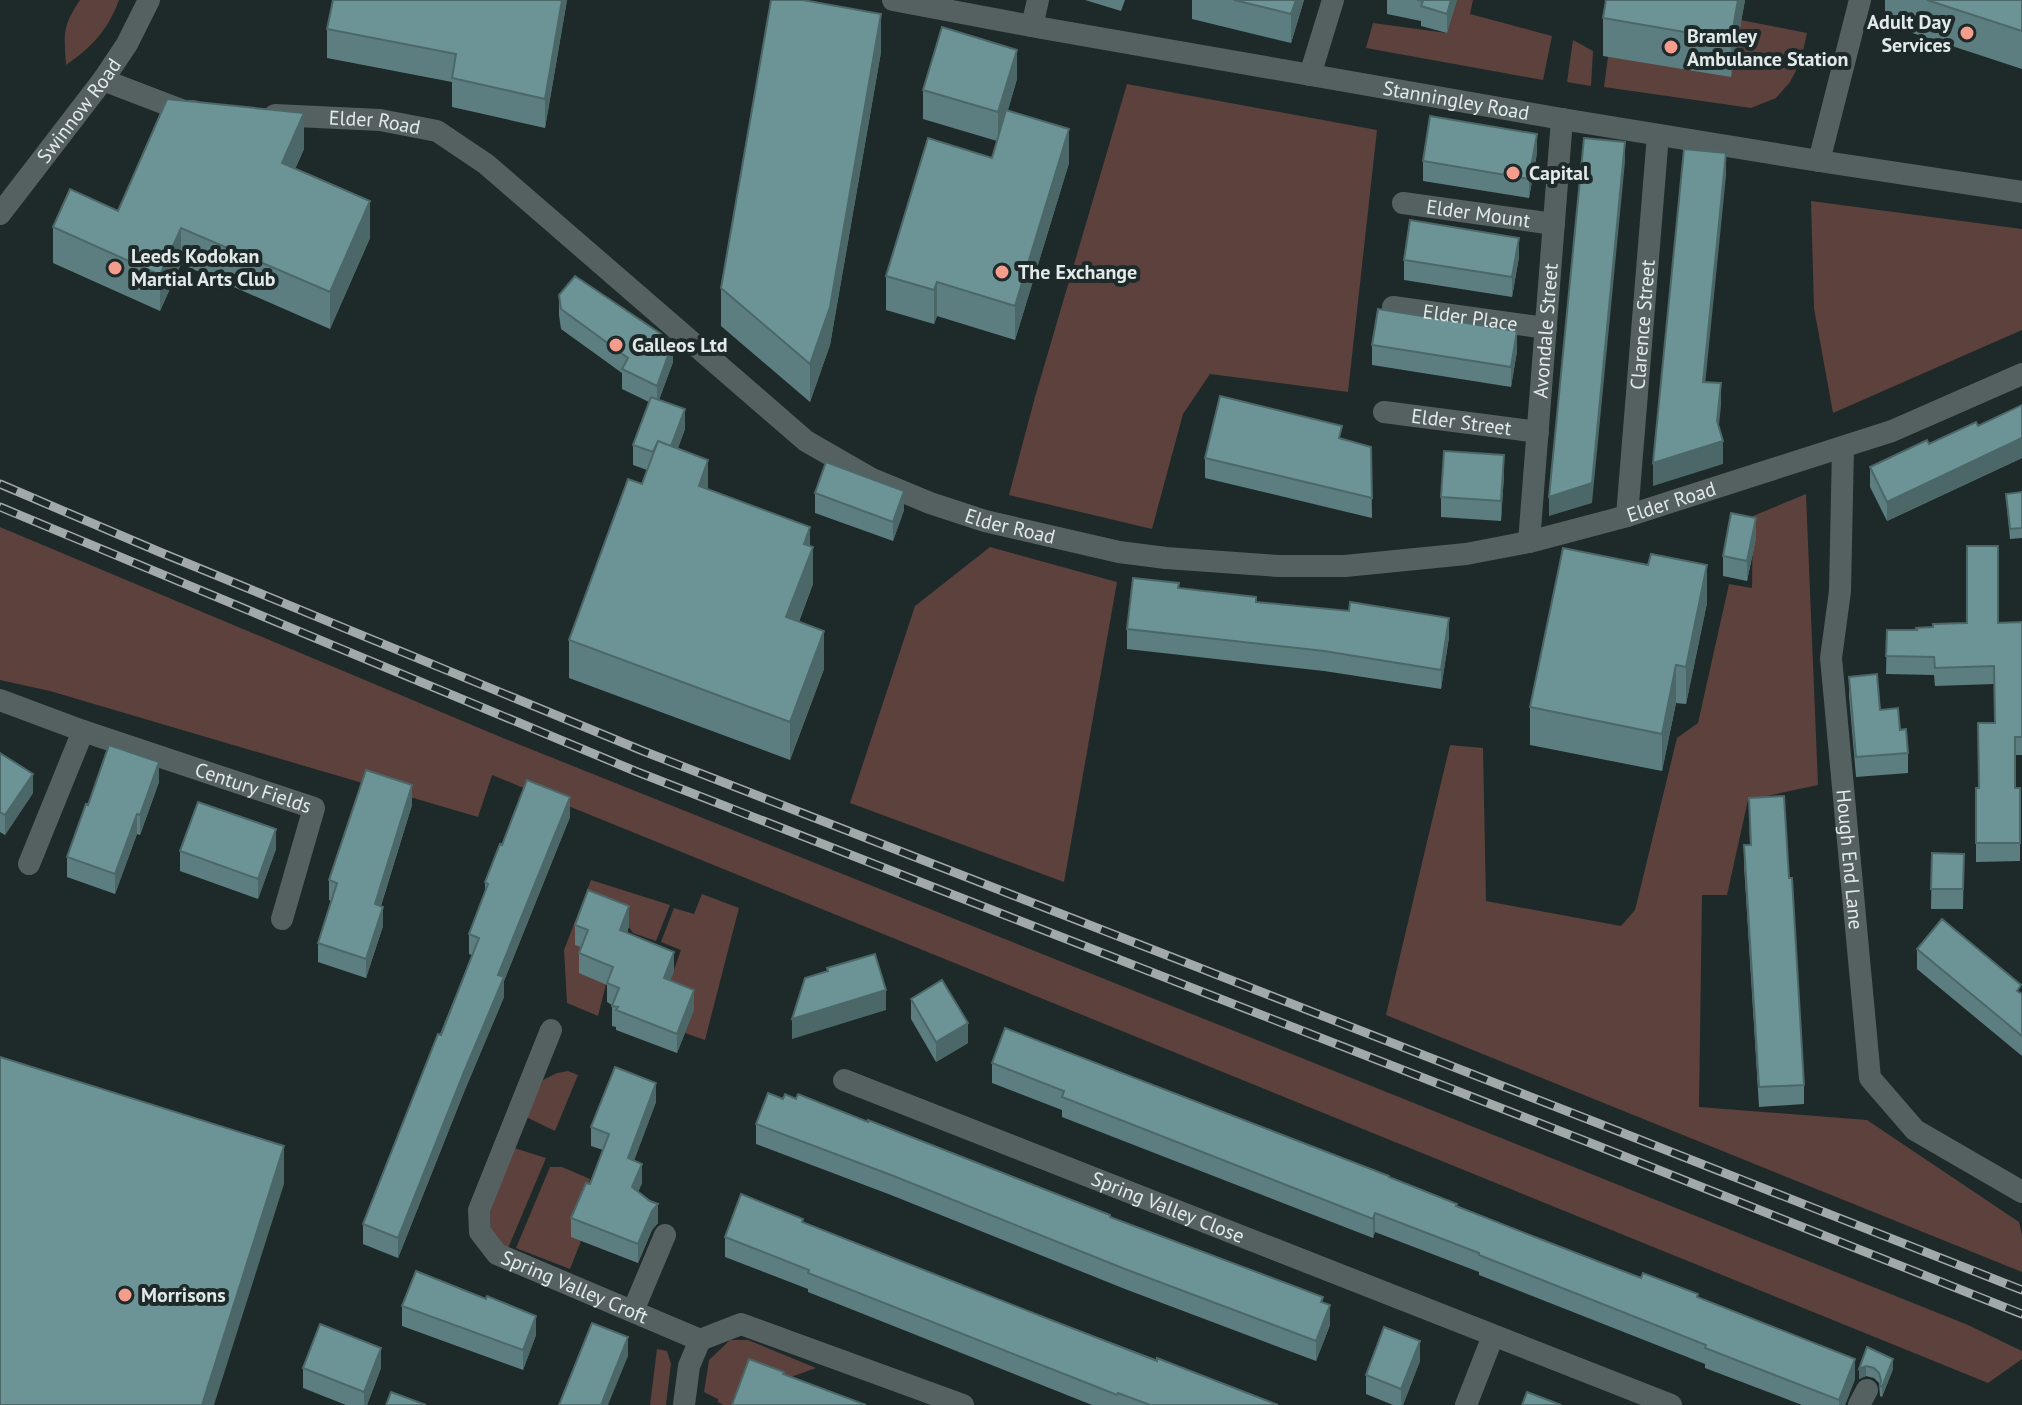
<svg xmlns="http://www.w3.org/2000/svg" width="2022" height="1405" font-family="'PT Sans',sans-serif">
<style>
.green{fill:#5d413c}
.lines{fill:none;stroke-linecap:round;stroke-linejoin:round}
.minor{stroke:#556161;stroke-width:22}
.tertiary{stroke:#556161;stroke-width:22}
.rail-casing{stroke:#a1a9a9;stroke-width:9}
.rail{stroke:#1e2929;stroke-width:6;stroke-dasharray:18;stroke-linecap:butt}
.wall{fill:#5d7e80}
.shaded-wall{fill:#4c6768}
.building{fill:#6c9395;stroke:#4c6768;stroke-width:2}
.poi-dot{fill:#f49d8c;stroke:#1e2929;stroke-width:3}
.labels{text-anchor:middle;stroke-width:8;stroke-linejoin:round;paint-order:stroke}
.poi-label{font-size:20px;font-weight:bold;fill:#e2e9e9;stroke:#1e2929;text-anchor:start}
.street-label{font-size:20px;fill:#e2e9e9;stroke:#1e2929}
</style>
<rect width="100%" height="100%" fill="#1e2929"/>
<path class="green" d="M80 0H119C108 30 92 47 66 65 64 33 62 27 80 0Z
M1457 0H1473L1470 14 1552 36 1543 80 1366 48 1373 23 1447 33Z
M1741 20 1807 33 1801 61 1790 82 1776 98 1751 108 1604 87 1608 57Z
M1573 40 1593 51 1591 86 1567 82Z
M1127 84 1377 130 1348 392 1210 374 1183 414 1152 529 1009 495 1035 397Z
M1811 201 2022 229V330L1833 413 1814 308Z
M1806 494 1818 785 1748 800 1727 895H1702L1699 1107 1867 1120 2019 1222 2022 1235V1272L1386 1015 1450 745 1483 748 1486 901 1621 926 1635 910 1677 738 1698 723 1729 584 1752 588 1753 516Z
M0 527 503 738 1968 1325 2022 1351V1359L1988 1383 492 775 478 817 50 691 0 680Z
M990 547 1117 582 1064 882 850 803 915 606Z
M591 880 670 905 656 941 633 933 629 927 606 984 598 1016 567 1003 564 950Z
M702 894 739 908 705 1040 685 1033 694 1010 664 998 681 950 661 942 674 908 694 914Z
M568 1071 578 1075 555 1131 526 1117 543 1080 557 1073Z
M514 1148 546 1158 506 1253 491 1230 490 1211Z
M550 1167H562L590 1179 581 1241 570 1269 516 1248Z
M730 1340H748L816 1368 791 1377 747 1371 731 1405H723L718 1402V1399L704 1392 709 1360Z
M657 1349 667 1351 671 1364 666 1405H650Z"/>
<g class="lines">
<g class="minor">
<path d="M1032 26 1038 0"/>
<path d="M1310 75 1333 0"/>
<path d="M103 80 184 111H193"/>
<path id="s1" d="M275 115 380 120 437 131 486 164 806 441 872 479 930 503 985 521 1119 552 1166 558 1278 566H1345L1466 554 1529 542 1627 516 1892 431 2022 374"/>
<path d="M1819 161 1860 0"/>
<path id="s2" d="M1403 203 1554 224"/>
<path id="s3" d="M1393 307 1546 328"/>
<path id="s4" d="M1384 412 1538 432"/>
<path id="s5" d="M1843 447 1840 591 1831 658 1870 1078 1915 1130 2022 1192"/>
<path id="s6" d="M1627 516 1658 135"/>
<path id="s7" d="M1529 542 1562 119"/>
<path id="s8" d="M0 700 83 731 314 808 282 919"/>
<path d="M29 864 83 731"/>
<path id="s9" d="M551 1030 479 1210 480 1232 497 1254 700 1340"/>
<path id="s10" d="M844 1080 1671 1405"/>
<path d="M633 1311 665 1235"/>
<path d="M700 1340 741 1324 963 1405"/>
<path d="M684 1405 689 1366 700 1340"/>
<path d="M1466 1405 1493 1336"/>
<path d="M1859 1405 1867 1390"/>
</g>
<g class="tertiary">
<path id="s11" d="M893 0 1042 28 1562 119 1819 161 2022 192"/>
<path id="s12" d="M0 214 103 80 127 44 149 0"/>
</g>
<g class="rail-casing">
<path id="rail" d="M0 484 162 553 643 751 1600 1124 2022 1290
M0 507 635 771 1593 1144 2022 1314"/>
</g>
<use href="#rail" class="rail"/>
</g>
<path class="wall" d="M333 0H567L545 128 452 107V82L327 58V29Z
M1085 0H1125L1121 11Z
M1192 0H1304L1291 43 1192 19Z
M1387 0H1457L1447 33 1421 26V21L1387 14Z
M1745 0 1731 77 1603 56V18Z
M1885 0H2022V69L1885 24Z
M881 52 830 345 810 402 721 326V288Z
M1017 79 1008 110 1069 163 1015 340 937 316 934 324 886 310V276L992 158 997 141 923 119V90Z
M304 149 295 169 370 238 330 329 181 264 160 311 53 263V227L118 211Z
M1537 153 1529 198 1423 181V161Z
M1519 257 1512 297 1404 280V260Z
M559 295 673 362 659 400 685 429 678 448 708 490 810 546 813 584 799 622 824 669 790 760 569 678V640L642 484 647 470 633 465V445L649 402 622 389V373L561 329 559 315Z
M1372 345 1517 351 1511 387 1372 365Z
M2022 405V458L1887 521 1870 487V467L1929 444 1978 426Z
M1342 439 1371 447 1372 518 1205 478V458Z
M1504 475 1501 521 1441 517V497Z
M2022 492V538L2010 539 2006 494Z
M815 493 904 510 893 541 815 513Z
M1756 538 1747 581 1723 576V556Z
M1179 588 1449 637 1441 689 1324 671 1127 649V629Z
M1707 603 1686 704 1676 703 1662 771 1530 745V707Z
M2022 622V755H2015V788H2020V861L1976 862V788H1978L1995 723 1994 684 1935 686 1934 675 1886 674 1887 630H1917L1998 623Z
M1849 677 1900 730 1908 753V773L1856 777 1849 696Z
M0 753 33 793 5 835 0 832Z
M159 782 140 835 137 834 115 894 67 877V857L88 805Z
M1749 798 1789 878 1804 1085V1104L1759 1107 1744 865V845H1750Z
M412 805 381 906 383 926 366 978 318 962V943L331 901 329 900V880Z
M570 817 504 981V997L464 1092 398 1258 363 1244V1224L472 955 469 954V934L485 892V882L502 845Z
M276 849 258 899 180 871V851Z
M1932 853 1964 854 1963 909H1931Z
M575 925 629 926 627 933 674 971 670 980 694 1010 677 1053 616 1030V1027L612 1026V1005L607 1002V985L579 973V953L581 947 575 945Z
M1917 949 2022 994V1056L1917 969Z
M911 999 968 1043 936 1062 911 1019Z
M992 1063 1389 1178 1457 1206 1641 1278 1698 1298 1855 1379 1845 1405H1802L1705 1368V1364L1479 1275V1272L1375 1232 1373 1238 1062 1117V1110L992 1083Z
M783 1099 868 1122 1323 1302 1330 1325 1316 1361 1125 1289 891 1195 756 1144V1124Z
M656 1102 634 1160 642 1183 638 1192 658 1223 652 1230 638 1263 571 1237V1218L590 1184 603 1150 591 1146V1127Z
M803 1222 1051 1320 1278 1405H1092L808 1292V1289L725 1257V1237Z
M402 1306 536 1335 523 1370 402 1326Z
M1867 1347 1893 1369 1882 1397 1880 1396 1879 1383 1874 1378 1866 1376 1859 1379Z
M1420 1361 1403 1405H1393L1366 1394V1375Z
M303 1368H381L367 1405H346L303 1388Z"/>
<path class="shaded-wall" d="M562 0H567L545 128V99Z
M1296 0H1304L1291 43V14Z
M1451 0H1457L1447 33V14Z
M1738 0H1745L1731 77V40Z
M881 14V52L830 345 810 402V364Z
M1017 50V79L998 142V112Z
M304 113V149L282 199V163Z
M1069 129V163L1015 340V306Z
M1537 134V153L1529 198V179Z
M1625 142V162L1592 503 1549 516V497Z
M1726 153V176L1703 405V382Z
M370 201V238L330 329V292Z
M181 228V264L160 311V275Z
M1519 238V257L1512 297V277Z
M937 282V316L934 324V290Z
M1517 331V351L1511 387V367Z
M673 342V362L657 405V386Z
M1721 383V406L1717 443 1723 441V464L1653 486V463L1717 421Z
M685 409V429L667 477V457Z
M2022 438V458L1887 521V502Z
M1504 455V475L1501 521V501Z
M708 460V498L699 486Z
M904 491V510L893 541V522Z
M1756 518V538L1747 581V561Z
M810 527V553L813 547V584L786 655V617L804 544Z
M1707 565V603L1686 704V667Z
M1449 618V637L1441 689V670Z
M824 631V669L790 760V722Z
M1676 665V703L1662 771V734Z
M159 762V782L140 835V815Z
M33 774V793L5 835V815Z
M412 785V805L375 924V904Z
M570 797V817L504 981V997L464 1092 398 1258V1238L498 975Z
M137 814V834L115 894V874Z
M276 829V849L258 899V879Z
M629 906V926L620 950V930Z
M383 907V926L366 978V959Z
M674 952V971L664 998V978Z
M694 990V1010L677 1053V1034Z
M886 990V1010L792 1039V1019Z
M968 1023V1043L936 1062V1042Z
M656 1083V1102L628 1177V1158Z
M284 1146V1184L214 1405H202Z
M642 1164V1183L632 1206V1187Z
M658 1204V1223L652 1230 638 1263V1244L652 1211Z
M1375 1213V1232L1373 1238V1219Z
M1330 1305V1325L1316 1361V1341Z
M536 1316V1335L523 1370V1350Z
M628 1337V1356L608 1405H601Z
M1420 1341V1361L1403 1405H1401V1389Z
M381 1348V1368L367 1405H364V1392Z
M1855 1359V1379L1845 1405H1839V1400Z
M1893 1359V1369L1882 1397V1387Z
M1866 1366V1376L1859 1379V1369Z"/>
<path class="building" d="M333 0H562L545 99 452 78 456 54 327 29Z
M771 0H803L881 14 830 307 810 364 721 288Z
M1234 0H1296L1291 14Z
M1417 0H1451L1447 14 1421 6 1423 1Z
M1606 0H1738L1731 40 1603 18Z
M1927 0H2022V31Z
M942 27 1017 50 998 112 923 90Z
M167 99 304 113 282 163 370 201 330 292 181 228 160 275 53 227 70 189 118 211Z
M1006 110 1069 129 1015 306 937 282 934 290 886 276 928 138 992 158Z
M1430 116 1537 134 1529 179 1423 161Z
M1584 138 1625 142 1592 483 1549 497Z
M1684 149 1726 153 1703 382 1721 383 1717 421 1723 441 1653 463Z
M1410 220 1519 238 1512 277 1404 260Z
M575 276 673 342 657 386 622 369 628 358 561 309 559 295Z
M1378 309 1517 331 1511 367 1372 345Z
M1220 396 1342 426 1339 438 1371 447 1372 498 1205 458Z
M651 397 685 409 671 446 658 441 653 452 633 445Z
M2022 405V438L1887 502 1870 467 1927 440 1929 444 1976 422 1978 426Z
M658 441 708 460 699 486 810 527 804 544 813 547 786 617 824 631 790 722 569 640 628 479 642 484Z
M1444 451 1504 455 1501 501 1441 497Z
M826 462 904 491 893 522 815 493Z
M2022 492V528L2010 529 2006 494Z
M1731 513 1756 518 1747 561 1723 556Z
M1967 546H1998V623L2022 622V737H2015V788H2020V843H1976V788H1979L1978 723H1995L1994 666 1935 668 1934 657 1886 656 1887 630H1917L1916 628 1933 627V624L1967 623Z
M1563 548 1648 565 1651 554 1707 565 1686 667 1676 665 1662 734 1530 707Z
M1133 578 1179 583 1178 588 1256 597V602L1349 611 1350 602 1449 618 1441 670 1324 651 1127 629Z
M1877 674 1880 710 1898 708 1900 730 1906 729 1908 753 1856 757 1849 677Z
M109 745 159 762 140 815 137 814 115 874 67 857 86 804 88 805Z
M0 753 33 774 5 815 0 812Z
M366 770 412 785 375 904 383 907 366 959 318 943 337 883 329 880Z
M527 780 570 797 498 975 504 977 464 1072 398 1238 363 1224 438 1034 441 1035 479 938 469 934 488 884 485 882 500 844 502 845Z
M1784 796 1789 878H1792L1804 1085 1759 1087 1744 845H1751L1749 798Z
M198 802 276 829 258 879 180 851Z
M1932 853 1964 854 1963 889H1931Z
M588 890 629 906 620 930 674 952 664 978 694 990 677 1034 616 1010 618 1007 612 1006 619 988 607 983 613 967 579 953 588 930 575 925Z
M1942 919 2021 985 2017 991 2022 994V1036L1917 949Z
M875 954 886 990 792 1019 805 978 828 971 827 968Z
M942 980 968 1023 936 1042 911 999Z
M1005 1028 1389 1176V1177L1457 1204 1456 1206 1540 1239 1641 1278 1643 1273 1698 1294 1697 1297 1855 1359 1839 1400 1705 1348 1706 1345 1479 1255V1253L1375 1213 1373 1219 1062 1097 1064 1091 992 1063Z
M0 1057 284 1146 202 1405H0Z
M615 1067 656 1083 628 1158 642 1164 632 1187 650 1201 658 1204 652 1211 638 1244 571 1218 586 1183 590 1184 609 1134 591 1127Z
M768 1093 783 1099 785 1094 796 1099 798 1094 868 1122V1120L1110 1215V1217L1323 1297 1321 1302 1330 1305 1316 1341 1125 1269 891 1175 756 1124Z
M741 1194 803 1219 802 1222 1051 1320 1157 1361V1358L1278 1405H1150L1118 1393 1117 1395 1087 1383 808 1273 809 1270 725 1237Z
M416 1271 486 1299 487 1296 536 1316 523 1350 402 1306Z
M592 1323 628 1337 601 1405H559Z
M320 1324 381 1348 364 1392 303 1368Z
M1384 1327 1420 1341 1401 1389 1366 1375Z
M1867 1347 1893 1359 1882 1387 1880 1386 1881 1380 1879 1373 1874 1368 1866 1366 1859 1369Z
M749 1359 784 1372 783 1374 866 1405H732Z
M391 1392 426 1405H386Z
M1527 1392 1561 1405H1522Z"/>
<g class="poi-dot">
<circle cx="1967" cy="33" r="8"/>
<circle cx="1671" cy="47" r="8"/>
<circle cx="1513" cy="173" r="8"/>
<circle cx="115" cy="268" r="8"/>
<circle cx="1002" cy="272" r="8"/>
<circle cx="616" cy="345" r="8"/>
<circle cx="125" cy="1295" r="8"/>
</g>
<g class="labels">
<g class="poi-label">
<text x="1951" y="29" text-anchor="end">Adult Day<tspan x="1951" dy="23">Services</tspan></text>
<text x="1687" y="43">Bramley<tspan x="1687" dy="23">Ambulance Station</tspan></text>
<text x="1529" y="180">Capital</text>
<text x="131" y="263">Leeds Kodokan<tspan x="131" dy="23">Martial Arts Club</tspan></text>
<text x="1018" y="279">The Exchange</text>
<text x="632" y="352">Galleos Ltd</text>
<text x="141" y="1302">Morrisons</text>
</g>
<g class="street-label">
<text dy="7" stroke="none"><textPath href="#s11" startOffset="572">Stanningley Road</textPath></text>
<text dy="7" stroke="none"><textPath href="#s12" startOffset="130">Swinnow Road</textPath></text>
<text dy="7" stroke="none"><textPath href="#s1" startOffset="100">Elder Road</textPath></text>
<text dy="7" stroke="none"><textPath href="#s2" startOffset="76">Elder Mount</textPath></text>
<text dy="7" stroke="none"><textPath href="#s3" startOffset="78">Elder Place</textPath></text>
<text dy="7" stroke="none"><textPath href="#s6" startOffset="192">Clarence Street</textPath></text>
<text dy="7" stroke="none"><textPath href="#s7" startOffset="212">Avondale Street</textPath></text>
<text dy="7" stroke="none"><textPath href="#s4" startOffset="78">Elder Street</textPath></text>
<text dy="7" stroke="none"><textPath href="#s1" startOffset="1540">Elder Road</textPath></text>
<text dy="7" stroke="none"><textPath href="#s1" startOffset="868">Elder Road</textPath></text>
<text dy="7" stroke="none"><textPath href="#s8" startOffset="268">Century Fields</textPath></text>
<text dy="7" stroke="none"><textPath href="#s5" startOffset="414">Hough End Lane</textPath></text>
<text dy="7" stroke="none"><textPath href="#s10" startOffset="348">Spring Valley Close</textPath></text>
<text dy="7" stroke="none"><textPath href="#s9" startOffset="328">Spring Valley Croft</textPath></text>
</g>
</g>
</svg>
